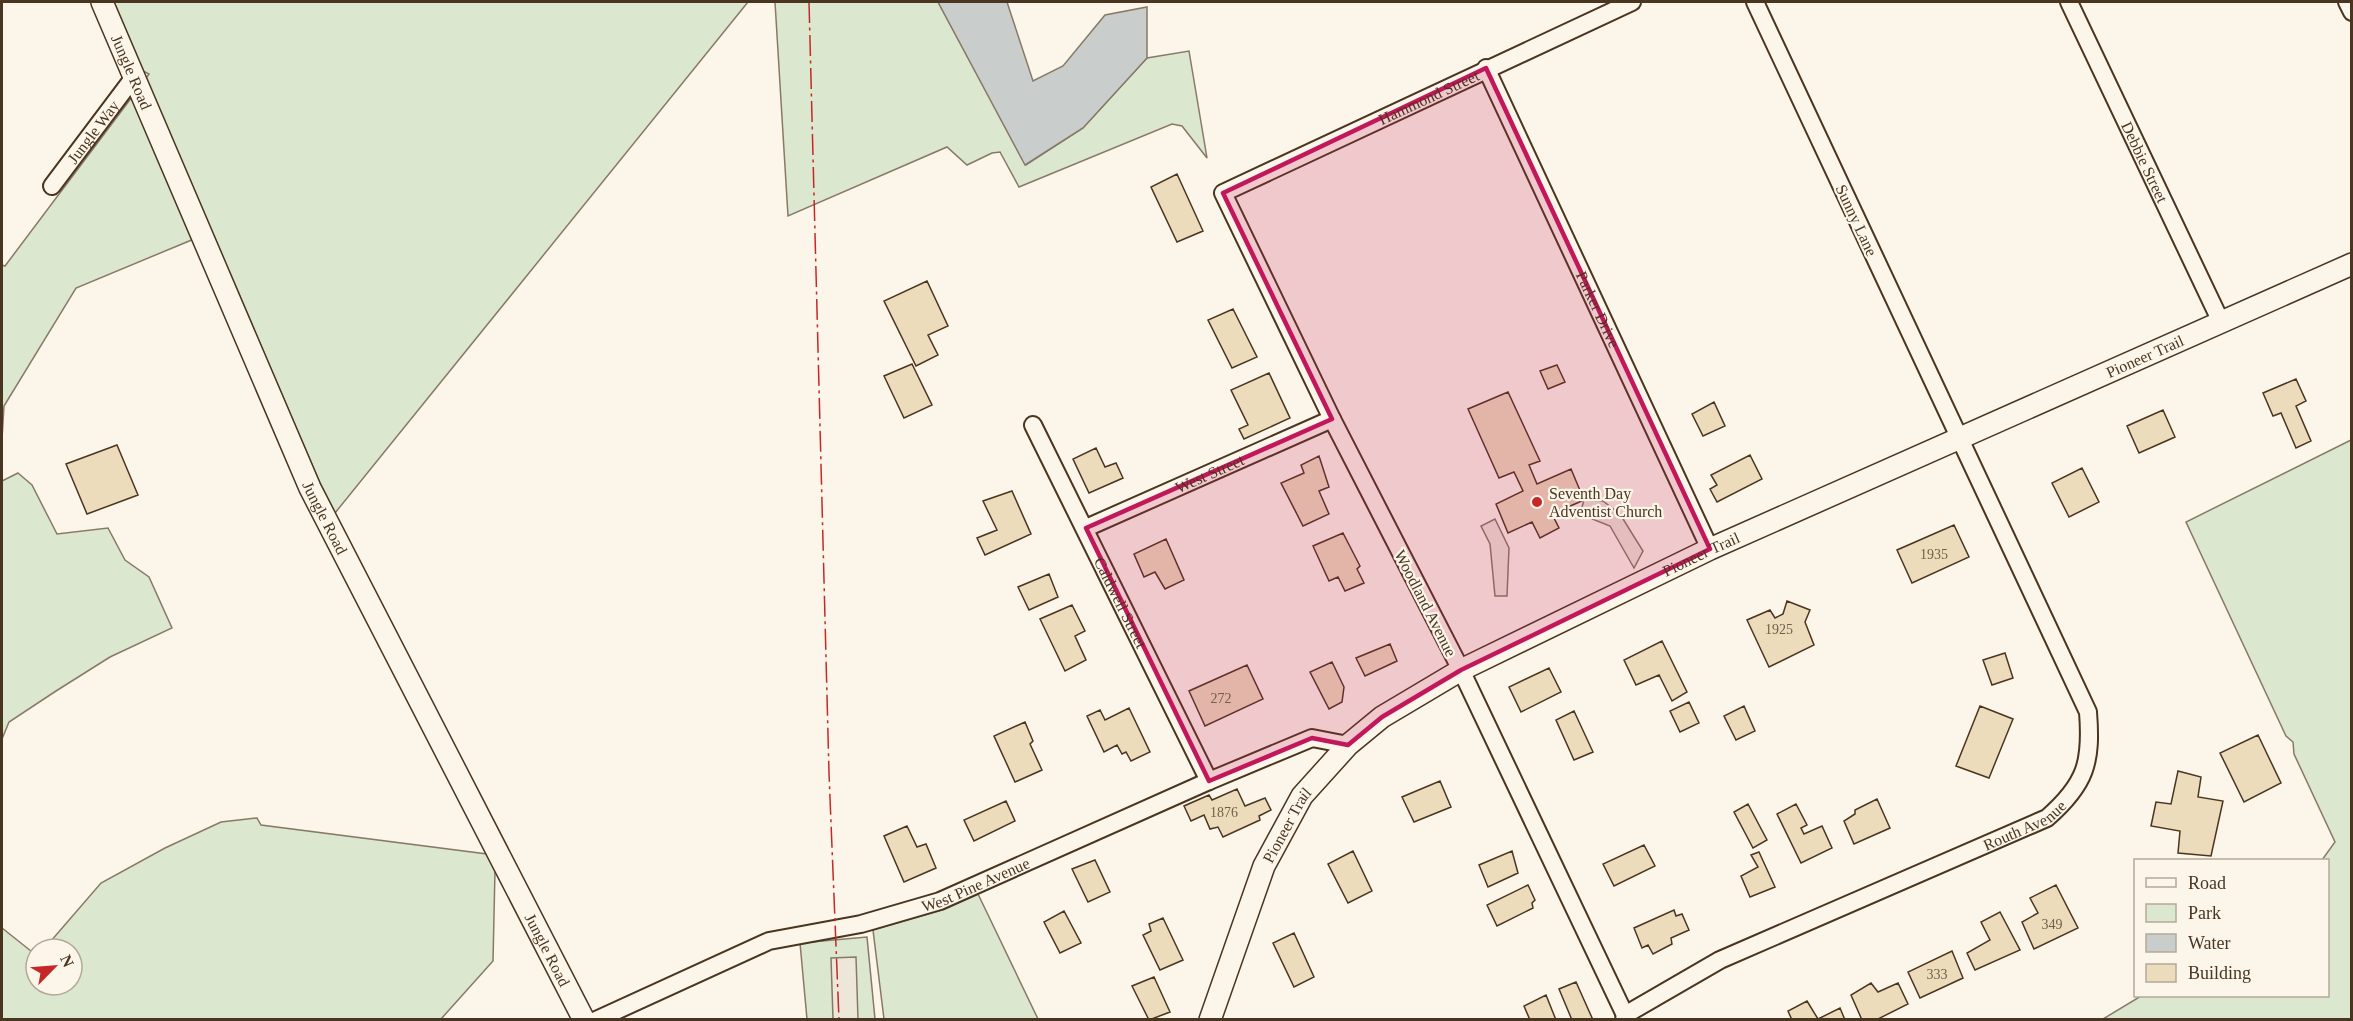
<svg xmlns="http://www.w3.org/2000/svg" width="2353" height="1021" font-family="'Times New Roman',serif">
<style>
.green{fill:#dce7d0;stroke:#887966;stroke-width:1.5}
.parking{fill:#ede7d9;stroke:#887966;stroke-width:1.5}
.water{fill:#c9cecd;stroke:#887966;stroke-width:1.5}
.building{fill:#ecdcbc;stroke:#4a3520;stroke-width:1.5}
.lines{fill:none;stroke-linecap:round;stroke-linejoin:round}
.minor-casing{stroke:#4a3520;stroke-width:20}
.tertiary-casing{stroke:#4a3520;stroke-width:24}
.minor{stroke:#fbf6e9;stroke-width:16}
.tertiary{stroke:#fbf6e9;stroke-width:21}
.power{stroke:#c62828;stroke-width:1.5;stroke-dasharray:21 4.5 3 4.5;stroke-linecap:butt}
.marked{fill:#c2185b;fill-opacity:0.2;stroke:#c2185b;stroke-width:4.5;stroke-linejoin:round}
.poi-dot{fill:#c62828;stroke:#fbf6e9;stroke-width:2}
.labels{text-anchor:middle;stroke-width:4.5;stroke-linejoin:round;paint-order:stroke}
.number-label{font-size:14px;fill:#725f47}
.street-label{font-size:16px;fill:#4a3520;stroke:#fbf6e9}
.poi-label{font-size:16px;fill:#4a3520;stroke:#fbf6e9;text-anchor:start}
</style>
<rect width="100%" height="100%" fill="#fbf6e9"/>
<path class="green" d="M114 2H748L335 513 320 483 146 78 149 74 143 71Z
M775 2H938L1026 165 1083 128 1147 58 1189 51 1207 158 1182 126 1172 124 1019 187 1000 152 992 153 967 165 947 147 788 216Z
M132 97 194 239 76 288 4 406 2 439V265L5 266Z
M2351 440V1019H2103L2141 996H2328V860H2322L2335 842 2294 754 2293 742 2286 736 2186 522Z
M18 473 32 485 57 534 108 528 125 560 149 577 172 628 110 657 56 691 9 722 2 739V481Z
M257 818 261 825 487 854 495 870 493 961 441 1019H2V928L36 955V985H72V949H44L101 883 165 848 221 822Z
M978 894 1038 1019H884L873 930 942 910Z
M867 937 875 1019H807L800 943Z"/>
<path class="parking" d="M1584 500 1603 501 1620 514 1643 551 1634 568 1610 526 1580 514Z
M1495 519 1509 548 1507 596H1495L1490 544 1481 526Z
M856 957 858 1019H833L831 958Z"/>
<path class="water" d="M938 2H1007L1033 81 1063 66 1105 15 1147 7V58L1083 128 1025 165Z"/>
<path class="building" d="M1177 174 1203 231 1177 242 1151 187Z
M927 281 948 326 928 335 938 355 916 366 884 301Z
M1233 309 1257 357 1232 368 1208 320Z
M912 364 932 405 904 418 884 376Z
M1557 365 1565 382 1548 389 1540 371Z
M1269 373 1290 418 1244 439 1239 429 1248 425 1231 390Z
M2296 379 2306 401 2296 406 2311 441 2296 448 2281 413 2273 416 2263 393Z
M1508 392 1540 461 1529 465 1537 484 1571 469 1584 500 1552 514 1559 528 1540 538 1532 522 1508 533 1496 504 1523 491 1514 472 1499 478 1468 409Z
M1714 402 1725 426 1703 436 1692 414Z
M2163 410 2175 437 2139 453 2127 426Z
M117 445 138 495 87 514 66 464Z
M1096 448 1105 467 1116 463 1123 478 1089 493 1073 459Z
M1750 455 1762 479 1717 502 1710 489 1717 485 1711 475Z
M1319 456 1329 487 1319 491 1329 514 1303 526 1281 483 1304 473 1301 465Z
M2082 468 2099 502 2069 517 2052 483Z
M1012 491 1031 534 985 555 977 538 997 530 983 501Z
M1954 525 1969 557 1912 583 1897 550Z
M1343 533 1360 566 1357 569 1364 583 1345 591 1338 577 1329 581 1313 546Z
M1166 539 1184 580 1165 589 1155 572 1144 577 1134 554Z
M1049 574 1058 597 1029 610 1018 587Z
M1787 601 1810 610 1805 622 1814 645 1769 667 1747 620 1770 610 1775 618 1783 614Z
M1072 605 1085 631 1075 636 1086 660 1065 671 1040 619Z
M1662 641 1687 692 1672 701 1659 675 1636 685 1624 660Z
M1390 644 1397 661 1365 676 1356 658Z
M2005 653 2013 678 1992 685 1983 660Z
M1332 662 1344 687 1342 702 1329 709 1310 672Z
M1247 665 1263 699 1205 726 1189 691Z
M1549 668 1561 692 1521 712 1509 687Z
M1689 702 1699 723 1680 732 1670 711Z
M1744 706 1755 731 1736 740 1724 716Z
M1980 706 2013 719 1989 778 1956 766Z
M1129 708 1150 752 1131 761 1126 752 1122 754 1117 745 1104 752 1087 716 1100 710 1105 720Z
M1574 711 1593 752 1574 760 1556 720Z
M1025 722 1033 741 1030 744 1042 770 1015 782 994 736Z
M2258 735 2281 783 2244 802 2220 753Z
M2178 771 2201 777 2198 797 2223 801 2211 856 2178 853 2180 831 2151 826 2156 802 2171 804Z
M1440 781 1451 807 1414 822 1402 797Z
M1237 789 1245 806 1265 798 1271 810 1259 816 1260 820 1223 837 1218 827 1210 829 1204 815 1191 821 1184 806 1209 795 1212 800Z
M1877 799 1890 828 1854 844 1844 821 1855 814V810Z
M1006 801 1015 821 974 841 964 820Z
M1748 804 1767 840 1753 848 1734 812Z
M1796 804 1807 825 1801 828 1804 834 1822 826 1832 848 1801 863 1777 814Z
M907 826 917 847 926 844 936 868 904 882 884 836Z
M1644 845 1655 866 1614 886 1603 864Z
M1353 851 1372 891 1348 903 1328 864Z
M1512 851 1518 873 1488 887 1479 865Z
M1759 852 1775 887 1750 897 1741 876 1758 867 1751 855Z
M1095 860 1110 892 1088 902 1072 869Z
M1528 885 1535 900 1532 903 1533 908 1497 926 1487 905Z
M2056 885 2078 928 2034 949 2022 922 2038 913 2030 898Z
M1674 910 1676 916 1682 914 1689 930 1671 938 1672 944 1653 954 1648 945 1642 948 1634 928Z
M1064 911 1081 943 1060 953 1044 922Z
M2000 912 2020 950 1975 970 1967 953 1990 940 1981 922Z
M1163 918 1183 960 1160 970 1143 935 1151 931 1149 924Z
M1294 933 1314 977 1294 987 1273 943Z
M1952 951 1963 978 1920 998 1908 972Z
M1154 977 1170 1012 1149 1020 1132 986Z
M1576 982 1593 1020H1572L1559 989Z
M1871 983 1878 992 1898 983 1908 1004 1876 1020H1862L1851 995Z
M1546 995 1556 1020H1530L1524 1006Z
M1807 1001 1818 1019 1840 1008 1845 1020H1792L1788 1011Z"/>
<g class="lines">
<g class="minor-casing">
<g id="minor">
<path id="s1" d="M2069 2 2221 322"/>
<path d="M2347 2 2352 12"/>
<path id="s2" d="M1486 68 1710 549"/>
<path id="s3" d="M52 186 134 77"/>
<path id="s4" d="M1033 425 1209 781"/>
<path id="s5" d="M1086 528 1332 419"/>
<path id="s6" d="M1625 1015 1461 670 1332 419 1223 193 1632 2"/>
<path id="s7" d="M596 1020 769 941 861 924 940 901 1209 781 1312 738 1348 745"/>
<path id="s8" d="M1624 1020 1625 1015 1720 960 2047 818C2086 784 2092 762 2088 712L1755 2"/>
</g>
</g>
<g class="tertiary-casing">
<g id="tertiary">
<path id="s9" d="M102 2 310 488 584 1020"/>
<path id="s10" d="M1210 1020 1264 866 1302 796 1348 745 1382 717 1461 670 1710 549 2352 264"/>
</g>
</g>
<use href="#minor" class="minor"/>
<use href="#tertiary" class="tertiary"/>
<path class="power" d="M809 2 829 773 839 1020"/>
</g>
<path class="marked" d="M1486 68 1710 549 1461 670 1382 717 1348 745 1312 738 1209 781 1086 528 1332 419 1223 193Z"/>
<circle class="poi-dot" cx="1537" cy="502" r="6"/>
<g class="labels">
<g class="number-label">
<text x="1934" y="559">1935</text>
<text x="1779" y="634">1925</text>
<text x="1221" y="703">272</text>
<text x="1224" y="817">1876</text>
<text x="2052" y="929">349</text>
<text x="1937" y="979">333</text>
</g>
<g class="street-label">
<text dy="6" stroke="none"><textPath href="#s9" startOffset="76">Jungle Road</textPath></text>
<text dy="6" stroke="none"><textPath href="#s6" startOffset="1142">Hammond Street</textPath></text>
<text dy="6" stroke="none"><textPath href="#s3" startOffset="68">Jungle Way</textPath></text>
<text dy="6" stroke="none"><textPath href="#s1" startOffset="177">Debbie Street</textPath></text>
<text transform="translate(1857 220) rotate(65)" y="6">Sunny Lane</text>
<text dy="6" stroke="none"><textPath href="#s2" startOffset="266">Parker Drive</textPath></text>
<text dy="6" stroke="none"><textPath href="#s10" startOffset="1200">Pioneer Trail</textPath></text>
<text dy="6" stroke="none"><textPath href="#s5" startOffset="135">West Street</textPath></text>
<text dy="6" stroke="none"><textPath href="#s9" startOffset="562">Jungle Road</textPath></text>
<text dy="6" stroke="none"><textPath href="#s10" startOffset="714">Pioneer Trail</textPath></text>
<text dy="6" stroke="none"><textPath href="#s4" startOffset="198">Caldwell Street</textPath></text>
<text transform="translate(1426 603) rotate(63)" y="6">Woodland Avenue</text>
<text dy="6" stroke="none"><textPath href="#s8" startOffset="448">Routh Avenue</textPath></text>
<text dy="6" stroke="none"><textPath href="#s10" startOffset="210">Pioneer Trail</textPath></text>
<text dy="6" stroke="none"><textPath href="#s7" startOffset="405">West Pine Avenue</textPath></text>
<text dy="6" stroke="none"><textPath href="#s9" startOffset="1048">Jungle Road</textPath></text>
</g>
<g class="poi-label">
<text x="1549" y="499">Seventh Day<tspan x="1549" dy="18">Adventist Church</tspan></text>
</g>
</g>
<rect width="2353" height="1021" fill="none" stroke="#4a3520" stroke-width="6"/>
<rect x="2134" y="859" width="195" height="138" fill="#fbf6e9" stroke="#b4a999" stroke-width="1.5"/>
<rect x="2146" y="878" width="30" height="9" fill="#fbf6e9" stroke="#b4a999" stroke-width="1.5"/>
<text x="2188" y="889" font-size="18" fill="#4a3520">Road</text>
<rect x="2146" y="904" width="30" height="18" fill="#dce7d0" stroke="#b4a999" stroke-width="1.5"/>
<text x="2188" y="919" font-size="18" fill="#4a3520">Park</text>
<rect x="2146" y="934" width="30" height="18" fill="#c9cecd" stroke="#b4a999" stroke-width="1.5"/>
<text x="2188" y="949" font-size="18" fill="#4a3520">Water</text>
<rect x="2146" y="964" width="30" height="18" fill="#ecdcbc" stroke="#b4a999" stroke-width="1.5"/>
<text x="2188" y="979" font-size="18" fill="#4a3520">Building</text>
<g transform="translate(54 967) rotate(65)"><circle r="28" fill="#fbf6e9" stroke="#b4a999" stroke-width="1.5"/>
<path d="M0-4.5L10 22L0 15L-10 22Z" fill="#c62828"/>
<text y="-9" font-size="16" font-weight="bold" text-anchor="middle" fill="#4a3520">N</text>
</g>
</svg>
